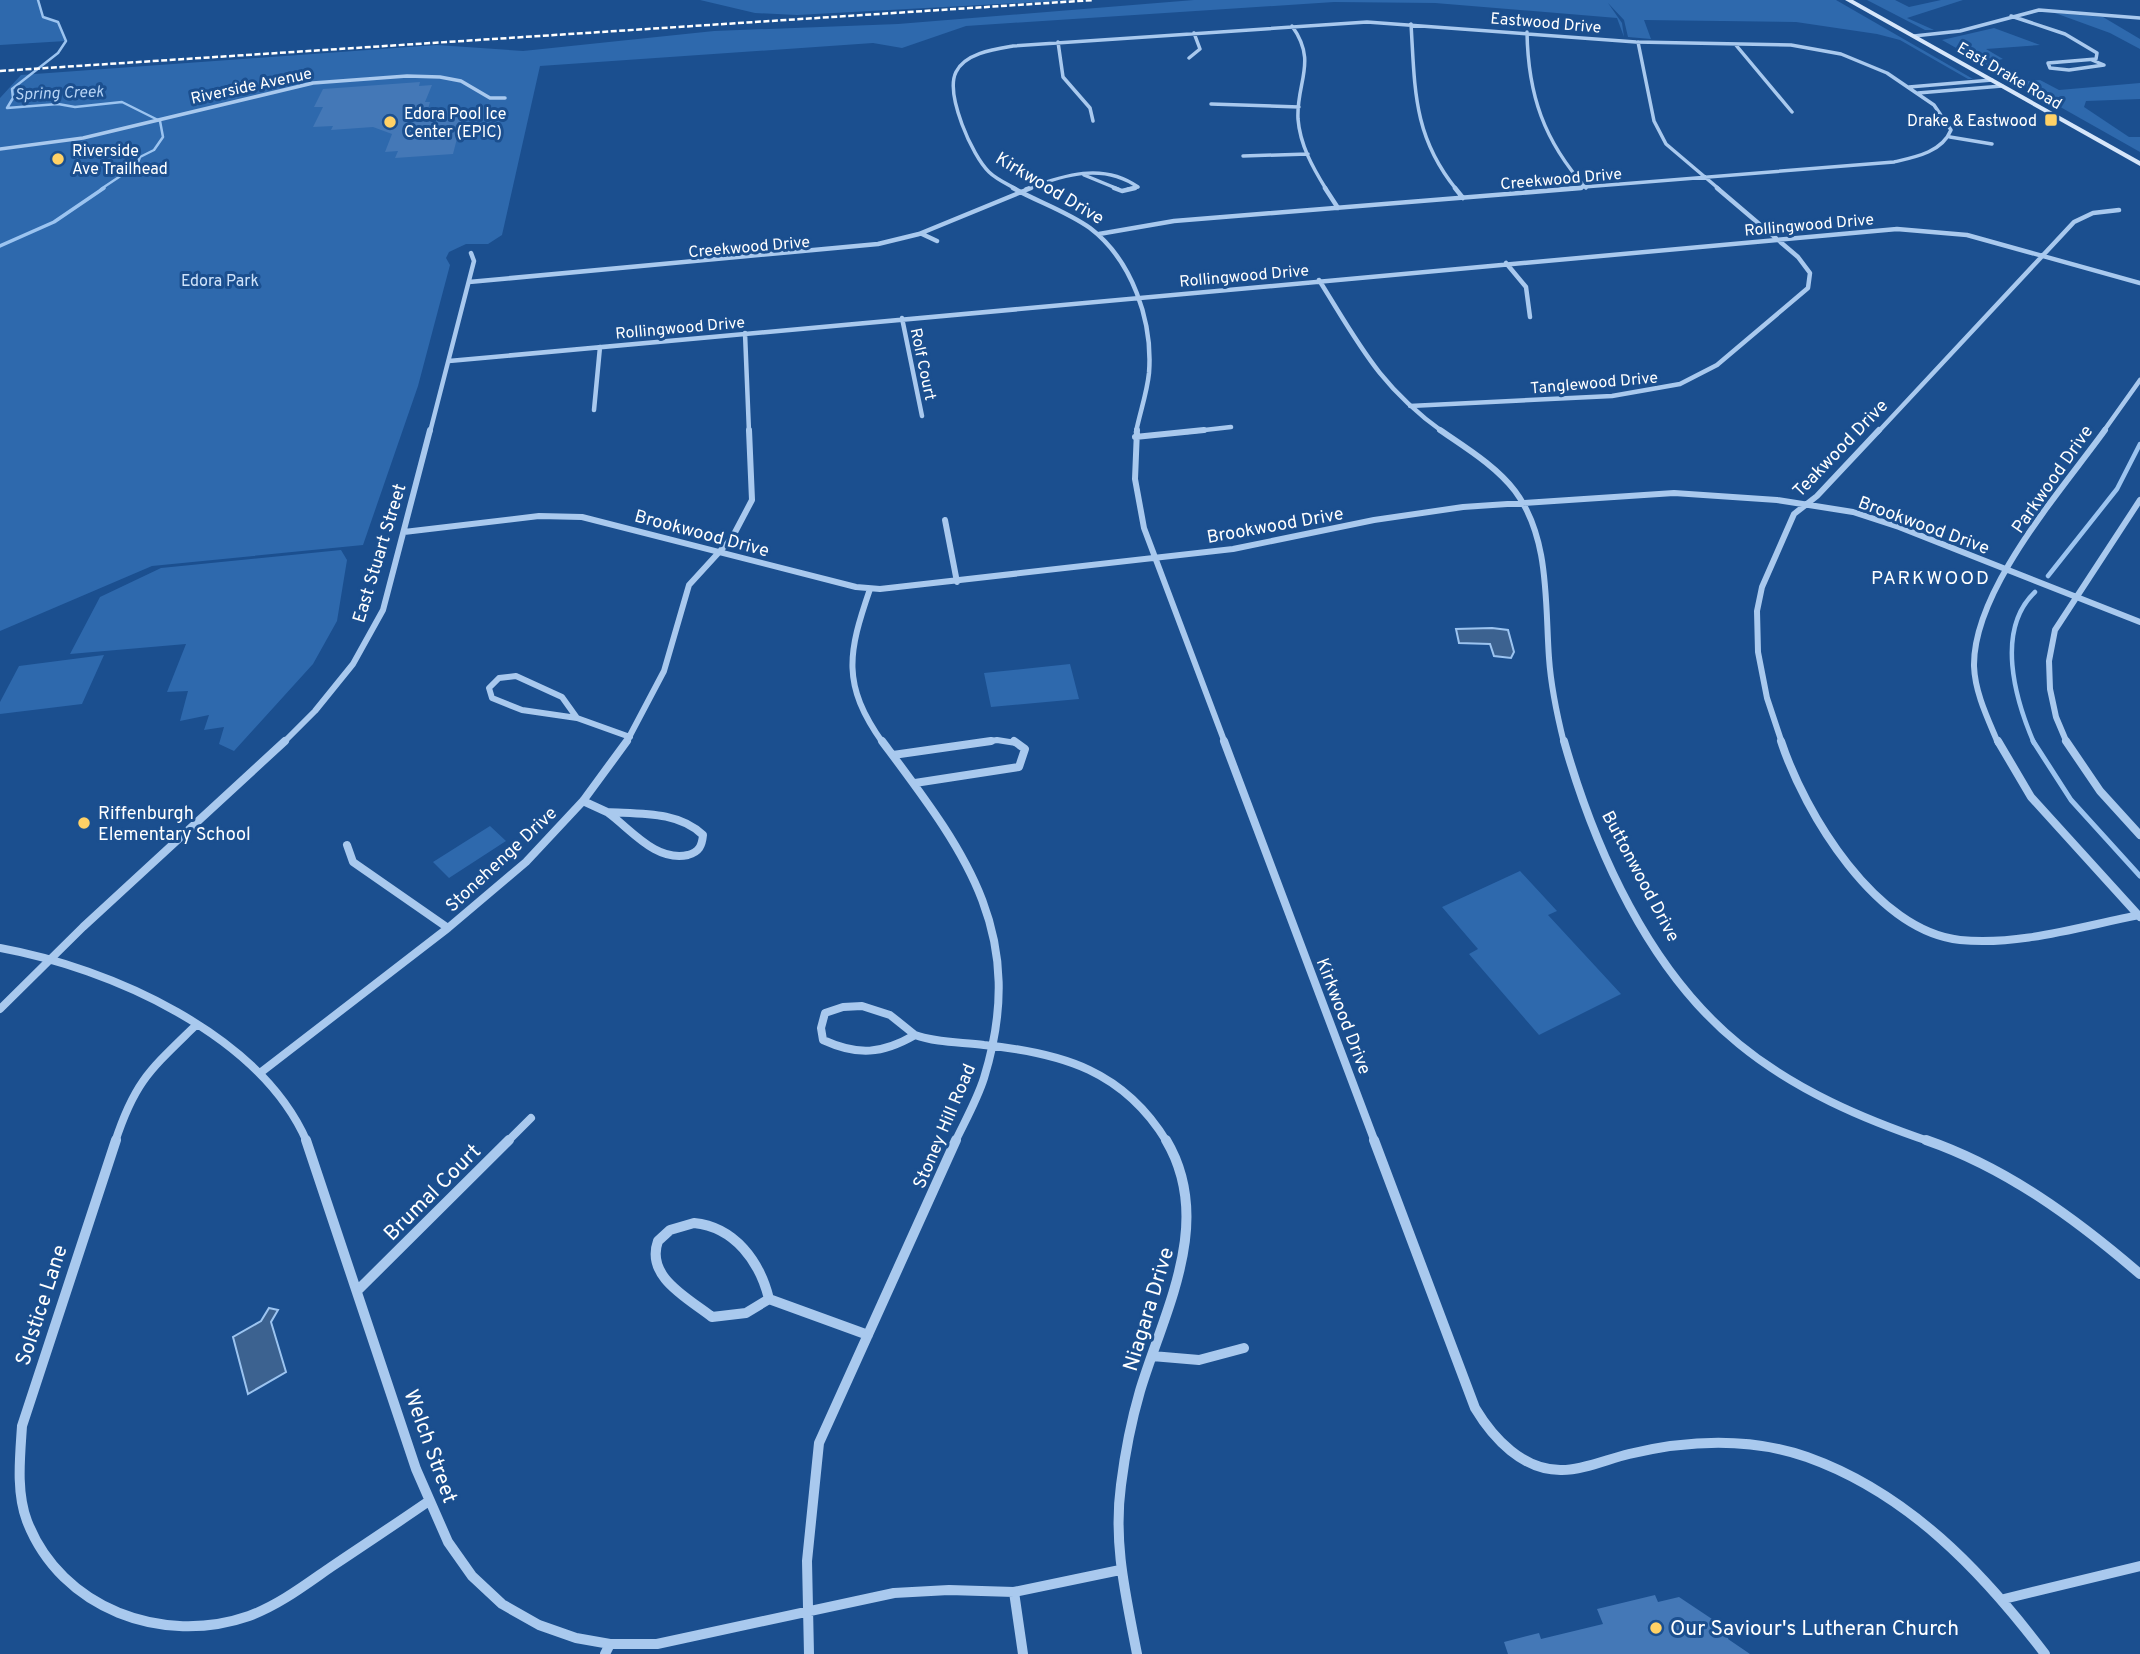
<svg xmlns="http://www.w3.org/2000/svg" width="2140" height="1654" font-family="Overpass,sans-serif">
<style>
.green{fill:#2e69ad}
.water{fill:#3c6290;stroke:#9cc4f0;stroke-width:2}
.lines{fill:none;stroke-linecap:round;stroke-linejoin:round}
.stream-far3{stroke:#9cc4f0;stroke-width:2.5}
.stream-far2{stroke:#9cc4f0;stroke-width:3.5}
.stream-far1{stroke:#9cc4f0;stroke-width:4.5}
.stream{stroke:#9cc4f0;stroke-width:5}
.building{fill:#4478b7}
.street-far4{stroke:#a9c9ee;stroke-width:3.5}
.street-far3{stroke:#a9c9ee;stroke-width:4.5}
.street-far2{stroke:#a9c9ee;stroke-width:6}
.street-far1{stroke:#a9c9ee;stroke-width:8}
.street{stroke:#a9c9ee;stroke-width:10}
.secondary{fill:#d6e6fa;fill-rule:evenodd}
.rail{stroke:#fff;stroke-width:2.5;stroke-dasharray:6 2.5;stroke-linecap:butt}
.poi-dot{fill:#ffd166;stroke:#1b4f8f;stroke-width:2.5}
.labels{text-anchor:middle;stroke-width:6;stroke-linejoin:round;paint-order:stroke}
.far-street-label{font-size:16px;fill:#fff;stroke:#1b4f8f}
.far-water-label{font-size:16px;font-style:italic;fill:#b5d3f5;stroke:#1b4f8f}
.far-poi-label{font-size:16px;fill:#fff;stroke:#1b4f8f;text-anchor:start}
.far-park-label{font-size:16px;fill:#cfe3fa;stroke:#1b4f8f}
.street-label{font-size:18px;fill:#fff;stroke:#1b4f8f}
.poi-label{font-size:18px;fill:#fff;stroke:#1b4f8f;text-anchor:start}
.neighbourhood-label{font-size:19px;letter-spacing:2px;fill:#fff;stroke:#1b4f8f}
.near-street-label{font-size:21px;fill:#fff;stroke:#1b4f8f}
.near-poi-label{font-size:21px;fill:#fff;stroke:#1b4f8f;text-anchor:start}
</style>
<rect width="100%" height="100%" fill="#1b4f8f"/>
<path class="green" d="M0 0H38L43 17 58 22 66 41 0 45Z
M700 0H1076L797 15 755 13Z
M1194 0H1836L1973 79H1968L1900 40 1877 34 1796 22 1644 20 1651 39 1628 37 1624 20 1608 3 1622 23 1624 37 1617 18 1435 3 1334 2 966 26 902 48 873 43 540 66 502 235 488 244H466L449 252 446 258 450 265 418 386 363 545 152 566 0 631V98L21 75 437 45 523 51 714 31 898 24Z
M1867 0H1895L1909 7 1941 0H1963L1907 18 1934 30H1925Z
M2055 13 2103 17 2140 39V49L2110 33Z
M1994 28 2040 45 1986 49 2003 59 1993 61 2028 81 2040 80 2059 90 2140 83V99L2086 101 2084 107 2129 137H2140V152L1942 40Z
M341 550 347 560 337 621 313 664 234 751 219 744 224 727 204 730 209 715 180 721 188 691 167 692 186 644 70 654 100 597 161 568Z
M104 655 82 704 0 714V702L19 666Z
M1070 664 1079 699 991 707 984 673Z
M490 826 506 841 449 878 433 862Z
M1520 871 1557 911 1548 915 1621 994 1539 1035 1469 954 1478 949 1442 907Z"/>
<path class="water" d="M1492 628 1508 630 1514 652 1511 658 1494 656 1490 644 1459 643 1456 629Z
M269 1308 278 1310 271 1322 286 1372 248 1394 233 1337 261 1321Z"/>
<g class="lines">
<path class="stream-far3" d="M38 0 43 17 58 22 66 41 58 53 12 89 13 98 7 108 58 104 75 107 122 102 160 121 163 137 154 150 140 157 137 165 101 189"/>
<path class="stream-far2" d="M0 246 54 222 104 188"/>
<path class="stream-far1" d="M2048 576 2117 489 2140 444
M2034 743C2015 699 1995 630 2035 592"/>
<path class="stream" d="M2033 741 2071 800 2140 876"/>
</g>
<path class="building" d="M420 82 419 86 432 85 425 102H430L428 109 464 111 453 154 395 158 398 151 385 152 392 134 373 127 331 130 333 126 313 127 323 107H314L323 89Z
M1655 1595 1658 1602 1679 1597 1730 1631 1728 1639 1750 1654H1508L1504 1642 1539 1633 1541 1639 1603 1624 1597 1609Z"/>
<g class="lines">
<path class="street-far4" d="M2011 16 2065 34 2097 53 2096 59 2048 63 2050 68 2069 70 2104 65 2092 60
M1411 24C1415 89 1413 136 1456 189
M1292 26C1318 62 1296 82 1298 119 1300 145 1313 168 1326 189
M1527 32C1528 95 1544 141 1586 188
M1914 36 1960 31 2039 10 2140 18
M1058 42 1063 77 1090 108 1093 121
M1638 42 1654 121 1666 144 1719 189
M1735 44 1792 112
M1189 58 1200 49 1194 33
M1909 87 1992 80
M1918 93 2002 86
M1211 104 1299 107
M1950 137 1992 144
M0 149 83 138 313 83 407 76 440 77 461 81 490 98H505
M1243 156 1308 154
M1084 175 1118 189
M1016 189C1007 184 996 179 989 172 972 156 945 94 956 72 965 53 995 49 1013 46L1367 22 1636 42 1791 45 1841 54 1887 73 1934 105 1951 130C1942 152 1916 157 1894 162L1559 189
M1026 189C1064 175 1103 162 1138 187L1128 189"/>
<path class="street-far3" d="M1013 188C1038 202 1066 211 1090 228 1132 260 1153 321 1149 373 1147 393 1140 412 1136 432
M1114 188 1122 191 1135 188
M1325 188 1338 208
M1455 188 1463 198
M922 234 937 241
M1099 234 1174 221 1581 188
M1506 263 1526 287 1530 317
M1319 280C1359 344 1379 386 1443 432
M469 282 878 244 919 234 1031 188
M902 318 922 416
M745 333 749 432
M449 361 1897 229 1967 235 2140 283
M1410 406 1612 396 1680 384 1717 365 1808 288 1810 273 1798 257 1717 188
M594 410 600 347
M430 432 474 261 471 253
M1187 432 1231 427
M1878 432 2074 222 2093 213 2119 210
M2103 432 2140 380"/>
<path class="street-far2" d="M1137 430 1135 479 1144 528 1225 743
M1440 430C1466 448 1496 466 1515 491 1550 538 1545 603 1549 658 1551 687 1557 715 1564 743
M1135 437 1204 430
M945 520 957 582
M404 532 539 516 582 517 856 587 880 589 1233 549 1374 520 1463 507 1674 493 1777 500 1853 512 1899 527 2140 622
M870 589C848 653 841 684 883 743
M516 676 562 697 577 718 522 710 492 698 489 688 499 678Z
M577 718 630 737
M283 743 315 711 353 664 383 610 430 430
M626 743 664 671 689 585 732 538 752 500 749 430
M979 743 997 740 1016 743
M1782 743 1767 698 1758 652 1757 611 1762 587 1794 514 1817 496 1879 430
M1998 743C1988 719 1975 693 1974 666 1973 590 2061 491 2105 430
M2067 743 2056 717 2050 689 2049 661 2055 630 2140 500"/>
<path class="street-far1" d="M882 741C964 851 1029 932 984 1078 977 1100 965 1121 955 1142
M1224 741 1375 1142
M1564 741C1595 850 1649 971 1739 1044 1795 1090 1863 1119 1931 1142
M1781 741C1805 814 1876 931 1960 940 2020 946 2082 926 2140 915
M1998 741 2031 797 2140 917
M2066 741 2100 791 2140 835
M893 755 991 741
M915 783 1019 767 1025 749 1014 741
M583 801 607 812
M607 812C640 814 678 811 703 835 702 846 699 852 688 855 655 862 631 829 607 812Z
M347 845 353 862 448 928
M0 948C110 968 260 1034 307 1142
M862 1006 890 1015 915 1035C882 1054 858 1056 823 1040L821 1028 825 1013 843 1007Z
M0 1009 83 927 285 741
M915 1035C937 1043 962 1042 984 1045 1063 1053 1124 1071 1167 1142
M260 1073 448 928 526 862 583 801 627 741
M115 1142C135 1081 150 1070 195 1026
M507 1142 531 1118"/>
<path class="street" d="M116 1140 22 1426C20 1457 16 1492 27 1521 61 1609 163 1646 249 1616 279 1605 305 1585 331 1567 364 1545 397 1523 429 1501
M306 1140 416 1469 448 1542 472 1576 502 1604 539 1625 576 1638 610 1644H657L894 1593 949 1590 1014 1592 1120 1570
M1374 1140 1475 1408C1493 1438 1523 1471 1562 1470 1583 1470 1608 1459 1629 1454 1688 1440 1749 1437 1807 1457 1908 1493 1982 1571 2045 1654
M1926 1140C2007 1168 2076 1219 2140 1274
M694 1223C735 1227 760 1262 769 1299L746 1313 712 1317C688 1298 645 1277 658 1241L670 1230Z
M358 1290 509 1140
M769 1299 868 1335
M1152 1356 1199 1360 1244 1348
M1014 1592 1023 1654
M2004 1599 2140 1566
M605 1654 610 1644
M809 1654 807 1561 819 1443 956 1140
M1137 1654C1126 1596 1113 1544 1121 1485 1125 1453 1131 1422 1140 1391 1164 1311 1215 1222 1166 1140"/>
<path class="secondary" d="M1845 0H1853L2140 161V166Z"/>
<path class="rail" d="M0 71 1094 0"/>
</g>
<g class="poi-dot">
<rect x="2044" y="113" width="14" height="14" rx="3.5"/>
<circle cx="390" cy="122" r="7"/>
<circle cx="58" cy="159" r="7"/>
<circle cx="84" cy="823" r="7"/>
<circle cx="1656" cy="1628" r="7"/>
</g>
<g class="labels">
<g class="far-street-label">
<text transform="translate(1546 22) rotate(5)" y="6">Eastwood Drive</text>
<text transform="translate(2010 75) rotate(30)" y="6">East Drake Road</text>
<text transform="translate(251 85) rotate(-12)" y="6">Riverside Avenue</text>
<text transform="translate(1561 178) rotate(-5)" y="6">Creekwood Drive</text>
<text transform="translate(1809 224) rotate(-5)" y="6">Rollingwood Drive</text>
<text transform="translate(749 246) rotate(-5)" y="6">Creekwood Drive</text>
<text transform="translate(1244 275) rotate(-5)" y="6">Rollingwood Drive</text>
<text transform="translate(680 327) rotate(-5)" y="6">Rollingwood Drive</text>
<text transform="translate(924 364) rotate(78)" y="6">Rolf Court</text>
<text transform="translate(1594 382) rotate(-5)" y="6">Tanglewood Drive</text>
</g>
<g class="far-water-label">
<text transform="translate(59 92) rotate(-2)" y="6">Spring Creek</text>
</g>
<g class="far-poi-label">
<text x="404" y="119">Edora Pool Ice<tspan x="404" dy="18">Center (EPIC)</tspan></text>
<text x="2037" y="126" text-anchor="end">Drake &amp; Eastwood</text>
<text x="72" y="156">Riverside<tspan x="72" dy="18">Ave Trailhead</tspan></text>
</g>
<g class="far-park-label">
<text x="220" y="286">Edora Park</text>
</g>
<g class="street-label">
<text transform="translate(1050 188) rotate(31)" y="6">Kirkwood Drive</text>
<text transform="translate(1840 448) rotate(-46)" y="6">Teakwood Drive</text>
<text transform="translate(2052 479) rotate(-55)" y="6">Parkwood Drive</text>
<text transform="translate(1275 525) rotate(-10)" y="6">Brookwood Drive</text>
<text transform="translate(1924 525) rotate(20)" y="6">Brookwood Drive</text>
<text transform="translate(702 533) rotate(15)" y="6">Brookwood Drive</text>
<text transform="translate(379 553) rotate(-73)" y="6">East Stuart Street</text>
<text transform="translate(501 859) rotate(-43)" y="6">Stonehenge Drive</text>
<text transform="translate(1641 876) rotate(62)" y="6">Buttonwood Drive</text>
<text transform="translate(1344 1016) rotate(69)" y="6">Kirkwood Drive</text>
<text transform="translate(944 1126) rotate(-67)" y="6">Stoney Hill Road</text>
</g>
<g class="poi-label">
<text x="98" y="819">Riffenburgh<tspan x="98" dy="21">Elementary School</tspan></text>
</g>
<g class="neighbourhood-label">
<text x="1931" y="584">PARKWOOD</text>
</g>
<g class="near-street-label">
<text transform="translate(432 1192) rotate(-45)" y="7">Brumal Court</text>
<text transform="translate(41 1305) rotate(-72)" y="7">Solstice Lane</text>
<text transform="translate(1148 1309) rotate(-73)" y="7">Niagara Drive</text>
<text transform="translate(431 1446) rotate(70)" y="7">Welch Street</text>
</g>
<g class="near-poi-label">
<text x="1670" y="1635">Our Saviour's Lutheran Church</text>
</g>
</g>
</svg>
